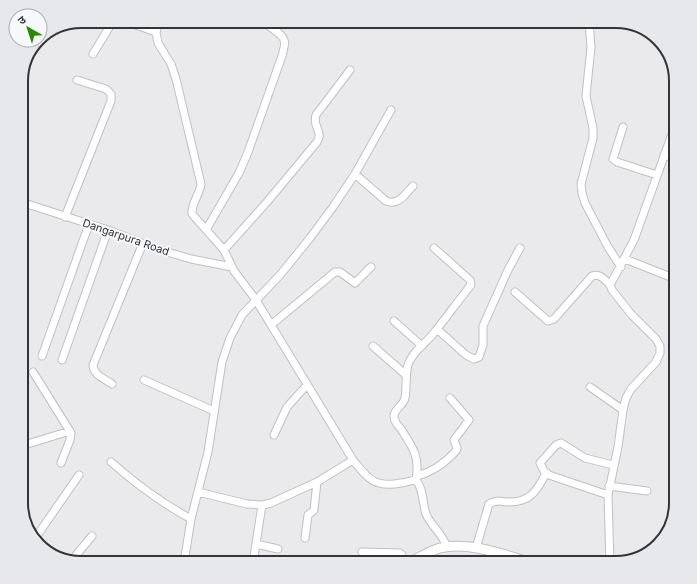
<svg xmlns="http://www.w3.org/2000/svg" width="697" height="584" font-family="Inter,'Noto Sans Devanagari',sans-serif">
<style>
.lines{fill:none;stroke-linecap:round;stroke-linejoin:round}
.minor-casing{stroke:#bfc0c2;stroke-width:9}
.tertiary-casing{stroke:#bfc0c2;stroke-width:11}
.minor{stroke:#fff;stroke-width:7}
.tertiary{stroke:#fff;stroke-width:9}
.labels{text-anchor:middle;stroke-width:4;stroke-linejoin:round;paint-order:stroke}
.street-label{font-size:11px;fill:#333435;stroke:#f7f8fb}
.rim{fill:none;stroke:#333435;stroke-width:2}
</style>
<rect width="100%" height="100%" fill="#eaeaed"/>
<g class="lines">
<g class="minor-casing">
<path id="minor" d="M124 21 156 32
M159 21 156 32 158 43 171 64 176 79 201 184C200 194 191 203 192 214L224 250 234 271 256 300 353 460C368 479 375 488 401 483 406 483 411 480 416 480 424 490 422 502 426 514 431 526 442 533 447 547
M589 21 591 47 586 96 593 128V138L581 184 582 193 585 203 608 247 621 267
M93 54 113 21
M623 127 613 159 617 162 657 175
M664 155 676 159
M355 174 386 201C399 206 405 194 413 186
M21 202 108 230 154 248 191 259 232 267
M65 217 111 101V94L106 89 77 80
M206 230 239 173 248 152 282 56C283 51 286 44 284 40 281 32 268 26 261 21
M224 250 267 202 317 142C324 131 312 128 316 115L350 70
M625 259 668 276
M515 292 548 321 554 319 592 276C600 273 605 280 610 285
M394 321 422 346
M271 325 335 272H340L355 283 371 267
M437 329 466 355 474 359 479 357 483 345V326L487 317 508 270 520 248
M373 346 406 375
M42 356 89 224
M62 360 108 230
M33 372 71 433 70 440 61 463
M144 380 214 411
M112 384C105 379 93 375 93 365L143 243
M590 387 623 410
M274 435 287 407 307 385
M21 446 70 431
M111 462C137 485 160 502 191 519
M417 476C433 472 445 463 456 451L457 448 454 440 469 420 450 398
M416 480C420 456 413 448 401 429 398 426 394 421 394 416 394 409 404 405 405 398 407 387 405 376 408 365 412 352 425 344 433 334 446 318 458 301 471 285L470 280 434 248
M609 486 647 491
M198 492 247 504 262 505 271 503 317 482 353 460
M608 495 549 475 544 471 540 463 556 445 561 443 585 458 613 465
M36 537 79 475
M305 538 308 515 314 510 317 482
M256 544 278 549
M476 548 489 504C495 500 500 501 507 502 530 503 537 491 546 473
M362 552 400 553 402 555 404 563
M72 560 92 536
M184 563 191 519 208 452 222 362 230 338 242 315 280 275 310 238 333 207 355 174 391 110
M253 563 262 505
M486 563 493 552
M610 563 608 495 618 447 623 410 626 398 631 389 656 362 660 353V346L656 339 631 314 612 290 610 285 634 240 676 123"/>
</g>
<g class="tertiary-casing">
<path id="tertiary" d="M409 563C419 558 429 551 440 548 468 541 505 555 532 563"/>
</g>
<use href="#minor" class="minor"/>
<use href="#tertiary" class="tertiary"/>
</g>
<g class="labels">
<g class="street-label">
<text transform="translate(126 237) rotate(19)" y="4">Dangarpura Road</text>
</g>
</g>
<path d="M0 0H697V584H0ZM81 28H616A53 53 0 0 1 669 81V503A53 53 0 0 1 616 556H81A53 53 0 0 1 28 503V81A53 53 0 0 1 81 28Z" fill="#e7e8eb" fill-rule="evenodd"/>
<path class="rim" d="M81 28H616A53 53 0 0 1 669 81V503A53 53 0 0 1 616 556H81A53 53 0 0 1 28 503V81A53 53 0 0 1 81 28Z"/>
<g transform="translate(28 28) rotate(321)"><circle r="19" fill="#f7f8fb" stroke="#a9aaac"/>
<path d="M0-3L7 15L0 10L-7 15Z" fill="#278b00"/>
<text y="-6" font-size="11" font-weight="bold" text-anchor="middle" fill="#333435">उ</text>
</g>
</svg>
